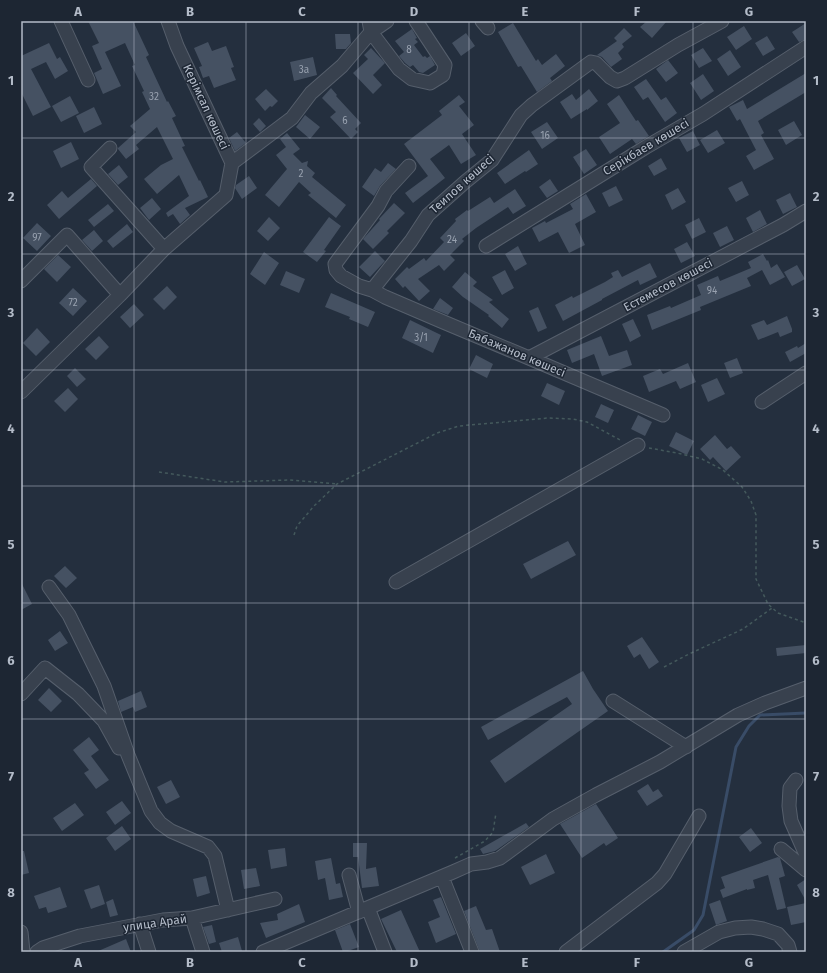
<svg xmlns="http://www.w3.org/2000/svg" width="827" height="973" font-family="'Fira Sans',sans-serif">
<style>
.lines{fill:none;stroke-linecap:round;stroke-linejoin:round}
.stream{stroke:#394c67;stroke-width:3}
.building{fill:#455162}
.minor-casing{stroke:#565f6c;stroke-width:15}
.path{stroke:#44595c;stroke-width:1.5;stroke-dasharray:3 3;stroke-linecap:butt}
.minor{stroke:#38414e;stroke-width:13}
.grid{fill:none;stroke:#b4bcc9;stroke-width:1;stroke-opacity:0.55}
.labels{text-anchor:middle;stroke-width:3;stroke-linejoin:round;paint-order:stroke}
.number-label{font-size:10px;fill:#98a1af}
.street-label{font-size:12px;fill:#b4bcc9;stroke:#1d2633}
.neatline{fill:none;stroke:#b4bcc9;stroke-width:1.5}
.grid-label{font-size:13px;text-anchor:middle;font-weight:bold;fill:#b4bcc9}
</style>
<rect width="100%" height="100%" fill="#242f3e"/>
<g class="lines">
<path class="stream" d="M663 952 694 930 703 915 736 747 749 726 760 715 806 713"/>
</g>
<path class="building" d="M88 21H133L149 55 146 57 167 102 168 101 176 116 172 118 185 146 182 147 199 181 200 180 208 197 185 208 190 215 180 224 173 214 168 217 166 213 189 196 179 175 157 194 144 179 161 165 173 159 157 127 136 145 139 149 126 159 118 149V148L136 132 130 126 150 109 142 92 144 91 132 66 135 65 125 43 105 52 121 86 103 94 94 73 102 69 92 46 99 43Z
M647 21H667L652 38 640 27Z
M513 23 536 61 538 59 542 65 556 54 565 66 550 78 552 81 537 92 521 66 518 67 498 32Z
M806 23V39L799 42 792 32Z
M744 26 752 39 736 50 727 37Z
M624 28 632 36 622 44 624 47 618 53 622 59 611 67 602 57 597 55 617 41 614 38Z
M412 29 417 38 415 39 418 42 414 45 423 57 425 56 427 58 430 56 435 65 423 73 419 72 413 65 410 67 405 63 399 56 404 52 395 41Z
M466 33 475 46 461 56 452 43Z
M335 34H350L351 43 346 49H336Z
M767 36 775 49 763 56 755 43Z
M208 42 212 51 226 46 234 67 231 68 236 80 214 88 209 76 203 78 199 67 202 66 194 48Z
M49 43 57 59 60 57 68 71 55 79 46 62 31 69 51 107 33 116 21 92V56Z
M371 48 385 63 373 75 382 85 373 94 353 73 368 59 364 55Z
M703 48 712 61 699 68 691 55Z
M730 50 741 67 728 76 717 59Z
M313 57 317 75 294 81 290 62Z
M668 60 678 73 666 82 656 69Z
M806 73V92L758 121 764 133 761 135 774 159 754 170 746 156 756 150 740 119 737 121 729 107 743 100 747 109Z
M703 74 714 91 701 100 690 83Z
M646 79 661 100 666 97 677 113 665 122 648 97 643 100 634 87Z
M331 88 337 95 336 96 361 123 355 129 358 132 351 139 330 117 336 112 322 98Z
M266 89 278 101 272 107 270 106 265 111 255 99Z
M589 89 598 101 587 110V109L571 119 560 102 572 94 576 100Z
M459 95 465 102 459 106 474 125 462 134 476 155 461 164 449 145 430 159 445 178 413 203 405 193 428 176 404 144 442 115 439 111Z
M619 95 636 121 638 120 649 136 636 144 632 139 610 154 599 137 620 123 607 104Z
M70 96 79 113 61 122 52 106Z
M94 107 102 124 84 133 76 116Z
M305 115 320 127 310 139 296 127Z
M259 118 266 126 260 132 253 124Z
M794 121 802 135 786 145 778 130Z
M547 122 558 138 542 149 531 132Z
M717 130 725 143 708 153 700 140Z
M693 131 700 145 687 152 679 138Z
M237 132 246 143 235 151 229 138Z
M287 133 300 149 293 154 302 163 308 161 307 166 315 173 312 177 346 205 336 218 308 195 311 193 299 182 279 207 265 195 287 169 276 155 286 147 280 139Z
M71 142 79 159 61 168 53 151Z
M586 149 597 165 584 174 573 157Z
M529 150 538 164 526 172 525 171 505 184 497 173Z
M661 158 667 169 654 176 648 166Z
M388 163 396 169 380 186 374 196 362 187 375 168 381 172Z
M119 165 128 177 118 185 108 174Z
M249 176 257 188 242 199 235 188 236 185Z
M91 179 97 186 59 219 47 205 62 191 68 198Z
M550 179 558 191 547 198 539 187Z
M742 181 749 195 736 202 728 188Z
M616 186 623 200 609 207 602 193Z
M678 188 686 202 672 210 665 195Z
M515 189 526 206 513 214 508 207 476 228 462 239 464 241 450 255 455 260 444 271 439 265 418 279 430 291 419 301 405 286 403 288 395 279 407 267 409 269 424 258 426 261 444 242 440 238 456 221 455 219 467 210 468 211 490 197 494 203Z
M790 193 797 207 783 214 776 200Z
M586 194 596 212 575 224 585 245 569 253 558 232 539 242 532 228 545 221 546 223 573 209 570 204Z
M152 198 161 209 149 220 140 208Z
M394 203 405 213 387 231 389 233 373 249 363 239 380 220 379 219Z
M108 204 114 211 94 227 88 220Z
M760 210 767 224 753 232 746 218Z
M269 217 280 228 268 241 257 231Z
M329 217 341 226 324 250 326 251 317 262 303 252Z
M699 218 706 232 692 239 685 225Z
M37 223 51 236 37 251 23 238Z
M127 224 133 232 113 248 107 241Z
M727 226 734 240 720 247 713 233Z
M94 230 103 241 92 251 82 240Z
M687 242 695 256 681 263 674 249Z
M518 246 527 264 515 271 505 254Z
M375 251 385 261 370 277 359 267Z
M264 252 279 263 265 285 250 274Z
M763 254 767 261 768 260 771 268 777 264 785 277 770 285 762 270 747 278 751 286 700 307 701 310 652 330 647 315 670 306 671 308 701 295 697 285 718 276 720 281 751 268 748 262Z
M58 255 71 267 57 282 44 269Z
M650 263 657 277 640 285 638 280 602 299V300L563 321 555 305 572 296 573 298 605 282 613 277 611 273 618 270 622 277Z
M797 265 805 279 792 286 784 272Z
M505 270 514 288 502 295 492 277Z
M286 271 305 279 299 293 280 285Z
M465 272 477 282 473 286 493 300 489 302 509 319 502 328 488 316 489 315 463 297 452 287Z
M167 286 177 297 164 310 153 299Z
M73 288 87 301 73 316 59 303Z
M331 293 375 312 368 327 349 319 350 317 325 307Z
M440 298 453 308 448 315 433 309Z
M134 304 144 315 130 328 120 317Z
M538 307 547 328 538 332 529 311Z
M787 316 792 329V332L780 337 778 332 758 340 751 325 764 320 767 325Z
M633 319 641 336 630 342 622 324Z
M410 320 441 335 433 353 402 338Z
M37 328 50 342 36 356 23 343Z
M99 336 109 347 96 360 85 349Z
M601 336 609 356 627 350 632 365 602 376 594 354 572 363 567 350Z
M806 343V353L790 362 785 352 797 346 798 348Z
M476 355 493 364 487 378 469 369Z
M737 358 743 373 730 378 724 363Z
M688 363 696 382 680 389 676 381 649 392 643 376 660 369 663 374Z
M75 368 86 379 77 387 67 376Z
M717 378 725 394 708 402 701 385Z
M547 383 565 391 559 405 541 396Z
M68 388 78 399 65 412 54 401Z
M601 404 614 410 608 423 595 417Z
M638 415 652 422 645 436 631 429Z
M676 432 694 441 687 455 669 446Z
M715 435 727 449 731 446 741 457 726 471 713 457 710 460 700 449Z
M568 541 576 555 531 579 523 564Z
M65 566 77 578 66 588 54 576Z
M21 582 32 604 21 610Z
M60 631 68 643 55 651 48 640Z
M642 637 659 662 649 669 640 654 634 658 627 646Z
M806 645V653L777 656 776 648Z
M583 671 593 689 608 711 505 783 490 761 572 704 567 697 488 740 481 727Z
M49 688 62 701 51 712 38 700Z
M141 691 147 707 135 712 133 707 121 712 118 701Z
M89 737 99 750 91 756 109 780 96 789 84 773 89 770 73 750Z
M171 780 180 797 166 804 157 787Z
M648 784 653 792 658 789 663 796 647 806 637 791Z
M122 801 131 813 115 825 106 812Z
M75 803 84 815 62 831 53 818Z
M596 804 618 838 606 846 604 843 582 858 560 824Z
M526 823 529 827 498 849 495 851 483 854 480 849Z
M122 826 131 839 115 851 106 838Z
M751 828 762 843 750 852 739 837Z
M353 843H367L366 869 376 867 379 886 362 888 358 857H353Z
M285 848 287 866 271 869 268 850Z
M21 851H24L29 873 21 875Z
M546 854 555 873 530 885 521 867Z
M778 857 780 858 785 876 779 878 786 908 777 910 768 875 753 880 755 888 747 890V889L723 898 720 890 725 888 721 877Z
M331 858 336 884 340 883 343 897 329 900 325 878 318 880 315 861Z
M256 868 260 886 244 889 241 870Z
M206 876 210 893 197 897 193 879Z
M806 879V901L797 885Z
M99 885 105 904 91 909 84 890Z
M60 887 67 907 48 913 46 907 39 909 34 896Z
M441 897 456 934 436 943 428 922 440 917 433 900Z
M113 899 118 915 110 917 106 902Z
M720 900 727 921 716 925 709 904Z
M806 903V922L791 925 787 907Z
M299 904 305 922 266 938 260 923 278 920 277 914Z
M476 906 486 930 492 929 500 952H480L464 911Z
M401 910 410 930 420 952H397L381 919Z
M350 924 359 947 345 952H343L335 930Z
M212 925 216 942 209 944 203 927Z
M238 937 242 951 238 952H222L219 943Z
M126 939 131 952H96Z"/>
<g class="lines">
<g class="minor-casing">
<path id="minor" d="M61 21 88 80
M369 21 371 32 399 69 412 79 430 83 443 75 445 65 416 21
M482 21 488 28
M110 148 91 167 164 249
M232 163 292 118 311 93 342 66 371 32 387 21
M409 166 386 191 378 206 335 264 336 270 341 276 359 286 372 290 385 297 441 321 529 358 663 415
M486 246 646 147 703 114 806 47
M21 281 67 235 120 295
M372 290 411 241 428 215 465 182 492 160 521 115 532 105 591 62 596 63 610 77 617 81 625 78 678 45 722 21
M529 358 783 225 806 211
M21 392 120 295 164 249 226 195 232 163 177 46 168 21
M762 402 806 373
M396 582 638 445
M49 587 69 615 104 686 128 755 151 811 160 823 171 831 208 847 215 856 228 910
M21 694 45 668 78 694 104 721 119 748
M613 701 686 747
M796 780 790 788 789 806 791 821 806 855
M781 849 806 870
M349 875 359 912
M442 877 472 952
M368 908 385 952
M192 918 203 952
M140 924 149 952
M21 932 23 952
M37 952 43 948 80 936 163 920 192 918 275 899
M263 952 453 872 471 864 487 862 500 858 553 819 596 795 660 762 738 715 765 703 806 688
M566 952 657 883 665 874 699 816
M684 952 719 932 735 928 751 927 763 929 778 934 788 945 790 952"/>
</g>
<path class="path" d="M649 448 677 453 702 459 723 470 742 487 751 501 756 515V579L768 604 778 613 806 623
M159 472 225 482 290 480 337 484
M294 535 297 526 314 506 337 484 437 433 459 426 548 418 573 419 587 422 622 441
M664 667 689 654 743 629 772 608
M455 858 485 841 493 832 496 813"/>
<use href="#minor" class="minor"/>
</g>
<path class="grid" d="M134 21V952M246 21V952M358 21V952M469 21V952M581 21V952M693 21V952M21 138H806M21 254H806M21 370H806M21 486H806M21 603H806M21 719H806M21 835H806"/>
<g class="labels">
<g class="number-label">
<text x="409" y="53">8</text>
<text x="304" y="73">3а</text>
<text x="154" y="100">32</text>
<text x="345" y="124">6</text>
<text x="545" y="139">16</text>
<text x="301" y="177">2</text>
<text x="37" y="241">97</text>
<text x="452" y="243">24</text>
<text x="712" y="294">94</text>
<text x="73" y="306">72</text>
<text x="421" y="341">3/1</text>
</g>
<g class="street-label">
<text transform="translate(206 107) rotate(65)" y="4">Керімсал көшесі</text>
<text transform="translate(646 147) rotate(-31)" y="4">Серікбаев көшесі</text>
<text transform="translate(462 184) rotate(-42)" y="4">Теипов көшесі</text>
<text transform="translate(668 285) rotate(-28)" y="4">Естемесов көшесі</text>
<text transform="translate(517 353) rotate(23)" y="4">Бабажанов көшесі</text>
<text transform="translate(155 923) rotate(-8)" y="4">улица Арай</text>
</g>
</g>
<rect width="827" height="973" fill="none" stroke="#1d2633" stroke-width="44"/>
<rect x="22" y="22" width="783" height="929" class="neatline"/>
<g class="grid-label">
<text x="78" y="16">A</text>
<text x="190" y="16">B</text>
<text x="302" y="16">C</text>
<text x="414" y="16">D</text>
<text x="525" y="16">E</text>
<text x="637" y="16">F</text>
<text x="749" y="16">G</text>
<text x="11" y="85">1</text>
<text x="816" y="85">1</text>
<text x="11" y="201">2</text>
<text x="816" y="201">2</text>
<text x="11" y="317">3</text>
<text x="816" y="317">3</text>
<text x="11" y="433">4</text>
<text x="816" y="433">4</text>
<text x="11" y="549">5</text>
<text x="816" y="549">5</text>
<text x="11" y="665">6</text>
<text x="816" y="665">6</text>
<text x="11" y="781">7</text>
<text x="816" y="781">7</text>
<text x="11" y="897">8</text>
<text x="816" y="897">8</text>
<text x="78" y="967">A</text>
<text x="190" y="967">B</text>
<text x="302" y="967">C</text>
<text x="414" y="967">D</text>
<text x="525" y="967">E</text>
<text x="637" y="967">F</text>
<text x="749" y="967">G</text>
</g>
</svg>
